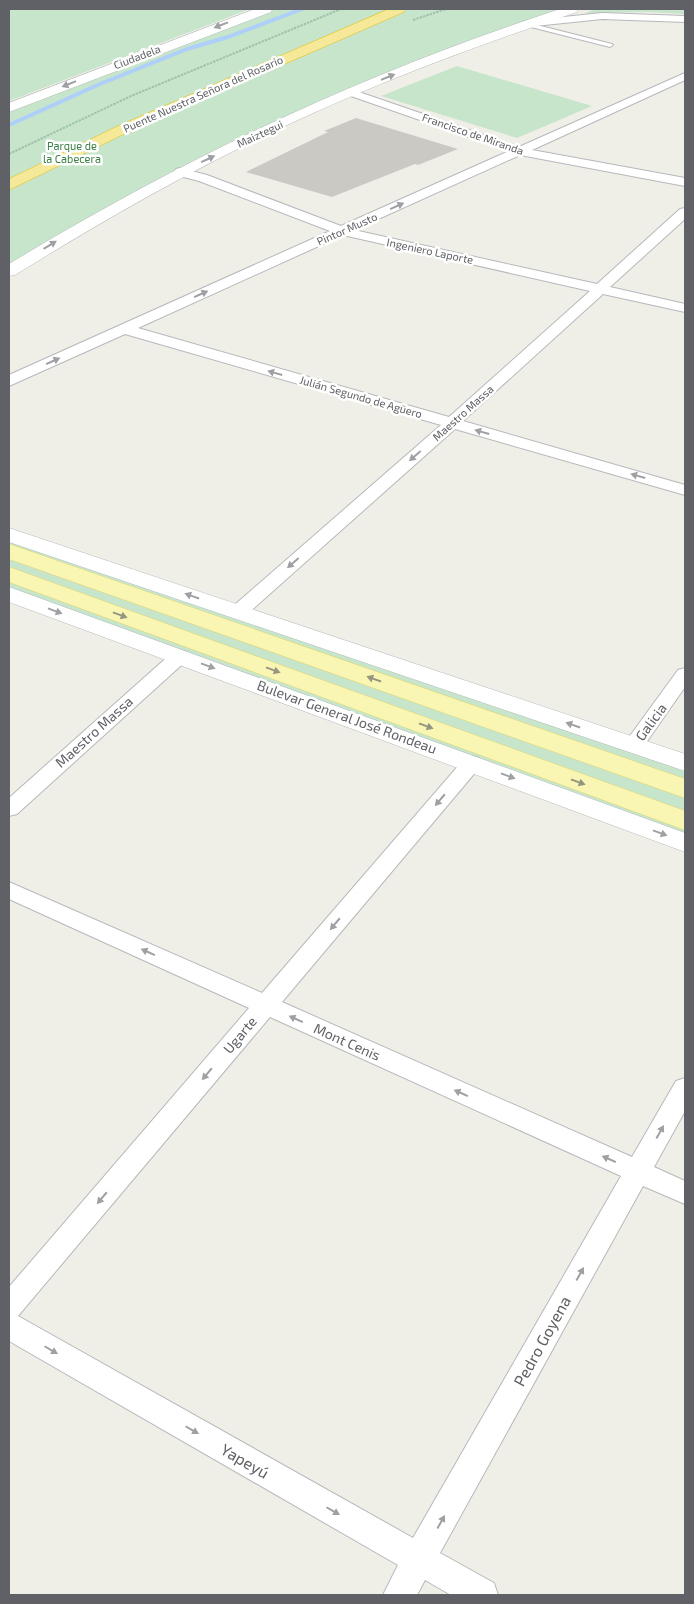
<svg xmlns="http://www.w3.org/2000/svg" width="694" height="1604" font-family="'Exo 2',sans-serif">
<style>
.green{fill:#c6e5ca}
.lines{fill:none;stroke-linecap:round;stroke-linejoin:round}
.stream{stroke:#aecff9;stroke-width:4}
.building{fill:#cbc9c4}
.lane-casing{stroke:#b7b8bd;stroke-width:2}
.street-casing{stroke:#b7b8bd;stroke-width:2}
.secondary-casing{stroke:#b8babf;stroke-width:1}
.primary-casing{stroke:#e7d469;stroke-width:1}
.highway-casing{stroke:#e5bd12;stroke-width:1}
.path{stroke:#9ec3ad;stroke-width:2;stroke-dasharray:2.5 1;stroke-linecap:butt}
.lane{fill:#fff;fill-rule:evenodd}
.street{fill:#fff;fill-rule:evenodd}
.secondary{fill:#fff;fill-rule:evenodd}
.primary{fill:#f9f6b3;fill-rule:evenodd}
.highway{fill:#f5e999;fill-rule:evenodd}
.oneway{fill:#9fa0a3}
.oneway2{fill:#959581}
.labels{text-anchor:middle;stroke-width:5;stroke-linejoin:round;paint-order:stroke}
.far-street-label{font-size:11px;fill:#5f6166;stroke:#fff}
.far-park-label{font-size:11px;fill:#3c8047;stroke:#fff}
.street-label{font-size:14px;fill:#5f6166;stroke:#fff}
.near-street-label{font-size:16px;fill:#5f6166;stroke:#fff}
</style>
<rect width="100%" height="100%" fill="#efefe7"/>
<path class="green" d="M9 9H250L9 101Z
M266 9H572L525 24 297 117 35 254 9 271V108Z
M596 9H685V14L648 12 585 13Z
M457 66 592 106 517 138 381 96Z
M9 535 685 763V843L180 656 9 594Z"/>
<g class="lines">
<path class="stream" d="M9 125 100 84 187 49 228 37 302 9"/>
</g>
<path class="building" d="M356 118 458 149 418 165 415 164 332 197 246 172 328 132 324 131Z"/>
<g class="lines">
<g class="lane-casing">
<path id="lane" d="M525 22 612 44 613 45 610 47 523 25Z"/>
</g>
<g class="street-casing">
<path id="street" d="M602 13 685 16V22L602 19 525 27 520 24 525 21Z
M685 73V80L532 150 685 178V186L520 155 354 230 597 284 680 209 685 208V219L610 287 685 304V312L603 294 463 421 685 485V495L455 429 245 616 238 618 231 616 229 612 231 608 441 425 125 334 9 386V375L330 231 199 181 176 175 174 172 176 169 180 168 207 175 341 226 509 151 348 95 346 93 348 91H356L519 147ZM343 235 590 291 449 417 138 328Z
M180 650 187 652 190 656 187 660 17 814 9 816V798L173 652Z
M685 668V687L641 750 634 751 627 750 624 745 627 740 678 670Z
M472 756 479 758 482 763 479 768 282 1002 632 1157 676 1081 685 1078V1111L654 1167 685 1181V1204L643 1186 440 1553 494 1583 498 1595H451L425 1580 417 1595H383L398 1565 9 1341V1287L249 1008 9 899V882L262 993 465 758ZM270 1017 621 1176 413 1538 18 1316Z"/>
</g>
<g class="secondary-casing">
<path id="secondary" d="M255 9H272L271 12 9 112V103Z
M560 9H578L577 12C478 45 381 81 287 125 193 169 104 220 15 275L9 276V264C187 156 362 74 560 9Z
M9 528 685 754V771L9 542Z
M9 587 685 833V852L9 602Z"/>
</g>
<g class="primary-casing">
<path id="primary" d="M9 544 685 779V798L9 559Z
M9 567 685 811V830L9 582Z"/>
</g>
<g class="highway-casing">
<path id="highway" d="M389 9H405L404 12 126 133 9 190V179L116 127Z"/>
</g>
<path class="path" d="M413 20 446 9
M9 154 131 96 341 9"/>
<use href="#lane" class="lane"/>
<use href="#street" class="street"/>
<use href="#secondary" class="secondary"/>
<use href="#primary" class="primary"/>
<use href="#highway" class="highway"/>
</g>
<defs><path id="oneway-solid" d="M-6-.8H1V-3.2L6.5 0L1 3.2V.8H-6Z" transform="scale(1.25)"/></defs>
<g class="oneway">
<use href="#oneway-solid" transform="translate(221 25) rotate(159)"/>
<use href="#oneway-solid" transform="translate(388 77) rotate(-22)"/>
<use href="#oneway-solid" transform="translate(69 84) rotate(158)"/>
<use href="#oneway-solid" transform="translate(208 159) rotate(-25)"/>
<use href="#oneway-solid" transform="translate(397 206) rotate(-24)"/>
<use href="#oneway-solid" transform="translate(50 245) rotate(-31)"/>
<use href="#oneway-solid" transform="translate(201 294) rotate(-24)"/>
<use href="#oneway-solid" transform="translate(53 361) rotate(-24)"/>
<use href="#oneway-solid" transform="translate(275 373) rotate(-164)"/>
<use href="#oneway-solid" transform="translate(482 432) rotate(-164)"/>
<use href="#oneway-solid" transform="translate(415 456) rotate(139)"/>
<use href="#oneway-solid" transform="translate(638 476) rotate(-164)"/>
<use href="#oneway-solid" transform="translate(293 563) rotate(139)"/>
<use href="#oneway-solid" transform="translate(192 596) rotate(-161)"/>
<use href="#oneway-solid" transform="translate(55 611) rotate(20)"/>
<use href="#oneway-solid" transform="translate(208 666) rotate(20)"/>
<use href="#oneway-solid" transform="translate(573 725) rotate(-161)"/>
<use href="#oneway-solid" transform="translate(508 776) rotate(20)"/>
<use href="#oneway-solid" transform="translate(440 800) rotate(130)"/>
<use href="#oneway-solid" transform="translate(660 833) rotate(20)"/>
<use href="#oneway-solid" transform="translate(335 924) rotate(130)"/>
<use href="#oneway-solid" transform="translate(148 952) rotate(-156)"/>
<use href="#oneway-solid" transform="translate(296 1019) rotate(-156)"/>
<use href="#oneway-solid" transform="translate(207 1074) rotate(130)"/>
<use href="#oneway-solid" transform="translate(461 1093) rotate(-156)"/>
<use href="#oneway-solid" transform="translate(660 1132) rotate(-61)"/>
<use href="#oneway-solid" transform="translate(609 1159) rotate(-156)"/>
<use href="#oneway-solid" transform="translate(102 1198) rotate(130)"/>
<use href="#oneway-solid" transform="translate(580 1274) rotate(-61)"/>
<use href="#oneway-solid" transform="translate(51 1350) rotate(30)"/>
<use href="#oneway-solid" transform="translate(192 1430) rotate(30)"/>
<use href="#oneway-solid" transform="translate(333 1511) rotate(30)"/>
<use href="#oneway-solid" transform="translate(441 1522) rotate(-61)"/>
</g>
<g class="oneway2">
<use href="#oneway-solid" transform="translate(120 615) rotate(20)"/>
<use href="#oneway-solid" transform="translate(273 670) rotate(20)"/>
<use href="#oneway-solid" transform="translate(374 679) rotate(-161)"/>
<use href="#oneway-solid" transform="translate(426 726) rotate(20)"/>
<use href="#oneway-solid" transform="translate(578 782) rotate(20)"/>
</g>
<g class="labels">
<g class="far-street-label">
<text transform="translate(137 57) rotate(-21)" y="4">Ciudadela</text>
<text transform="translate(203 94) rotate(-24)" y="4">Puente Nuestra Señora del Rosario</text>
<text transform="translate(260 134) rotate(-25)" y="4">Maiztegui</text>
<text transform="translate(473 134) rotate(19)" y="4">Francisco de Miranda</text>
<text transform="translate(347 229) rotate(-24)" y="4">Pintor Musto</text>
<text transform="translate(430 251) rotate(12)" y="4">Ingeniero Laporte</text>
<text transform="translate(361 397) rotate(16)" y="4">Julián Segundo de Agüero</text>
<text transform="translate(463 413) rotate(-42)" y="4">Maestro Massa</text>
</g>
<g class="far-park-label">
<text x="72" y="150">Parque de<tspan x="72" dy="13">la Cabecera</tspan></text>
</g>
<g class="street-label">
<text transform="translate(347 717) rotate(20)" y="5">Bulevar General José Rondeau</text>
<text transform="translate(651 722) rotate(-54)" y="5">Galicia</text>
<text transform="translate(94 732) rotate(-42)" y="5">Maestro Massa</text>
<text transform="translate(240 1035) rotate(-50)" y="5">Ugarte</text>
<text transform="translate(347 1042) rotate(24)" y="5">Mont Cenis</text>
</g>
<g class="near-street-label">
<text transform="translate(542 1341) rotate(-61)" y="6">Pedro Goyena</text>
<text transform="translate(245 1461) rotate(30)" y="6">Yapeyú</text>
</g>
</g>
<rect width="694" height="1604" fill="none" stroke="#5f6166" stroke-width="20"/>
</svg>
